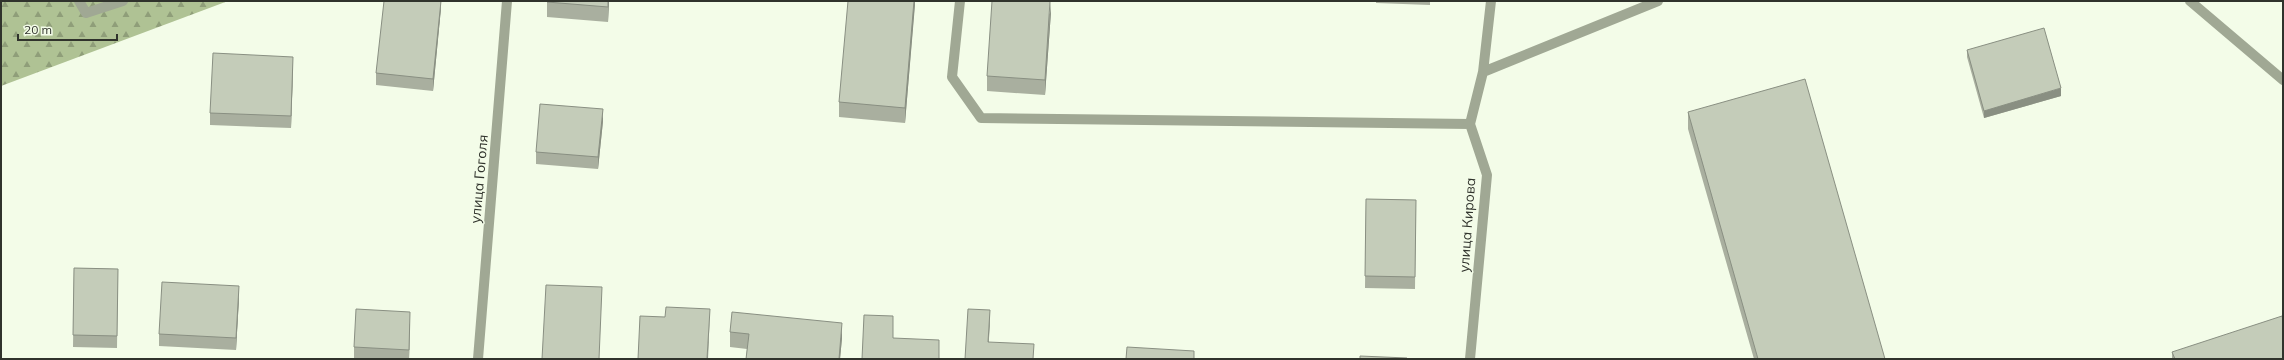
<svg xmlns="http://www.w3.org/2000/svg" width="2284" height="360" font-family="Mulish,sans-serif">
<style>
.forest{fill:url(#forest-firs)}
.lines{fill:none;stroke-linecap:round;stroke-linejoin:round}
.minor{stroke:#a0a894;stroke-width:10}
.wall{fill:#a9af9f}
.shaded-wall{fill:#898f82}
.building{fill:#c4ccb9;stroke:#898f82}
.labels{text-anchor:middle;stroke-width:3;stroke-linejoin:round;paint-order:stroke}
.street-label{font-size:14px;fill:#30332c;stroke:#f3fce8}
</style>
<defs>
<pattern id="forest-firs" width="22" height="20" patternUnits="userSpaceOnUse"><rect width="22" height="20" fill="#afc294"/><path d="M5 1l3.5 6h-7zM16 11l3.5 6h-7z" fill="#8f9e79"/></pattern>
</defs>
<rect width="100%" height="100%" fill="#f3fce8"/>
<path class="forest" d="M1 1H228L1 86Z"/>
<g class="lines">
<path class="minor" d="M79 1 86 13 123 1
M960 1 952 77 981 118 1470 124
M2190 1 2283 80
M1483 72 1658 1
M478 359 507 1
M1470 359 1487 175 1470 124 1483 72 1491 1"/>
</g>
<path class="wall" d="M441 1V8L433 91 376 85V73Z
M547 1H609L608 22 547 17Z
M915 1 905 123 839 117V102Z
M1376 1H1430V5L1376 3Z
M1051 12 1045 95 987 91V76Z
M1967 50 2061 96 1984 118 1967 57Z
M293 69 291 128 210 125V113Z
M1688 112 1885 359H1754L1688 129Z
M603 121 598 169 536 164V152Z
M1366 199 1416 200 1415 289 1365 288Z
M74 268 118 269 117 348 73 347Z
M239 298 236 350 159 346V334Z
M410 324 409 359H354V347Z
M730 332 842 338 840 359H746L747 349 730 347Z
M2172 352 2283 359H2172Z"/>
<path class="shaded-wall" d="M441 1V8L433 91V79Z
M608 1H609L608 22Z
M914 1H915V5L905 123V108Z
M1051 1V12L1045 95V80Z
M293 57V69L291 128V116Z
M2061 88V96L1984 118V111Z
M603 109V121L598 169V157Z
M239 286V298L236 350V338Z
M710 309 708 359H707Z
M990 310V322L988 354V342Z
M410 312V324L409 359V350Z
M842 323V338L840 359H839Z"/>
<path class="building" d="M384 1H441L433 79 376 73Z
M547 1H608V7L547 2Z
M848 1H914L905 108 839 102Z
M992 1H1050L1045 80 987 76Z
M2044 28 2061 88 1984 111 1967 50Z
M213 53 293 57 291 116 210 113Z
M1805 79 1885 359H1758L1688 112Z
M540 104 603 109 598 157 536 152Z
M1366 199 1416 200 1415 277 1365 276Z
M74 268 118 269 117 336 73 335Z
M162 282 239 286 236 338 159 334Z
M546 285 602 287 599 359H542Z
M666 307 710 309 707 359H638L640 316 665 317Z
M356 309 410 312 409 350 354 347Z
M968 309 990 310 988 342 1034 344 1033 359H965Z
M732 312 842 323 839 359H746L749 334 730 332Z
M864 315 893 316V338L939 340V359H862Z
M2282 316 2283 320V359H2175L2172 352Z
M1127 347 1194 351V359H1126Z
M1360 356 1407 358V359H1360Z"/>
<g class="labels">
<g class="street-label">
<text transform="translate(479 179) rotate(-85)" y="5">улица Гоголя</text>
<text transform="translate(1467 225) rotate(-86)" y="5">улица Кирова</text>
</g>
</g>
<rect width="2284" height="360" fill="none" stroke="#30332c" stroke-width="4"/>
<path d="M18 34v6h99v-6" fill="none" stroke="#30332c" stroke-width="2"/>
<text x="24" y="34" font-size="12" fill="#30332c" stroke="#f3fce8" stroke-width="3" paint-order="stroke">20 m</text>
</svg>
